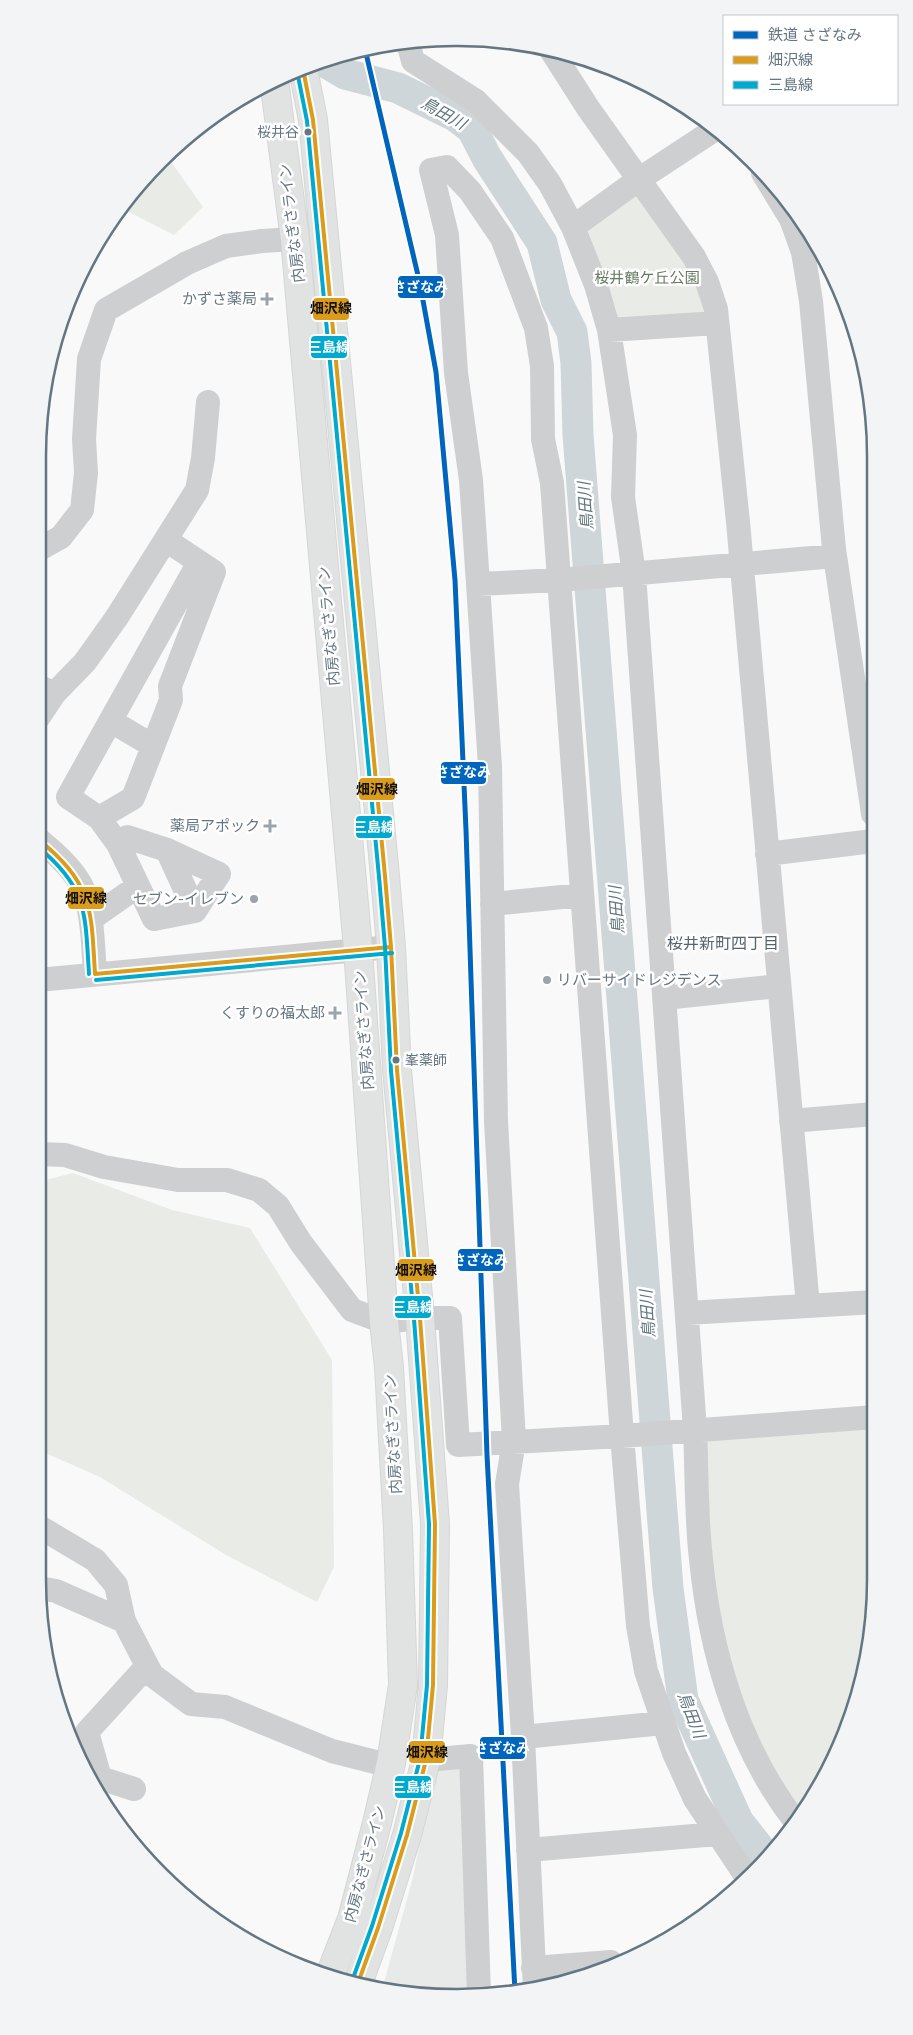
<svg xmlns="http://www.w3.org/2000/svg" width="913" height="2035" font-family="'Nunito Sans','Noto Sans JP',sans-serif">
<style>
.built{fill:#e8e9e9}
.green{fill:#e8ebe6}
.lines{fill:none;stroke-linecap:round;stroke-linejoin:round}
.river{stroke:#ced6d9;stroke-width:31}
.highway-casing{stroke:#d5d6d6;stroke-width:30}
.minor{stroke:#cecfd0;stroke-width:24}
.highway{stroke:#e1e2e2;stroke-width:28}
.bus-1-casing{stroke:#fff;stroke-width:8}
.bus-2-casing{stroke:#fff;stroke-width:8}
.bus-1{stroke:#da9c1a;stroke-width:4}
.bus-2{stroke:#00a9ce;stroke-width:4}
.rail-1-casing{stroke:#fff;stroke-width:9}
.rail-1{stroke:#0065bd;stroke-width:5}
.bus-dot{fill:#657683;stroke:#fff;stroke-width:2}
.poi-dot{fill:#99a4ac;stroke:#fff;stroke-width:2}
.labels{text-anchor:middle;stroke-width:5;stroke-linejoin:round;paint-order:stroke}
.bus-label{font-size:14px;fill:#657683;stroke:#fff;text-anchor:end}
.street-label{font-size:15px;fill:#657683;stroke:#fff}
.park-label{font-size:15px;fill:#687a64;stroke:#fff}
.poi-label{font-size:15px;fill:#657683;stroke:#fff;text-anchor:end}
.water-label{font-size:16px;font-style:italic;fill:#60757c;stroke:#fff}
.neighbourhood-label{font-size:16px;fill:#57646e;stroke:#fff}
.rim{fill:none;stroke:#657683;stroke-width:2.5}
.line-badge{stroke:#fff;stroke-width:2}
.badge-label{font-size:14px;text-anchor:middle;font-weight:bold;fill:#fff}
.pale-badge-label{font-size:14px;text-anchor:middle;font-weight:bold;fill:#111}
</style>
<rect width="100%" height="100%" fill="#f9f9f9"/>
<path class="built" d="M460 1761 473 1996 456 1997 382 1990 413 1877 435 1767Z"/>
<path class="green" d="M167 156 203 207 174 235 121 208 142 180Z
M630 194 650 205 703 282 710 320 619 327 582 234Z
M73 1173 172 1210 250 1228 332 1360 334 1567 317 1602 226 1555 100 1477 41 1451 38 1453V1182Z
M875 1426V1578L853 1713 820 1788 799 1817 764 1765 714 1613 706 1443 708 1438Z"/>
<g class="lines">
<path class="river" d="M323 61 345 74 398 88 455 116 472 129 487 158 542 243 556 300 572 332 576 363 578 435 668 1588 683 1700 738 1821 767 1858"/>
<g class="highway-casing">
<path id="highway" d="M303 69 313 120 385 876 391 947 397 1070 420 1318 435 1524 433 1685 426 1760 407 1835 378 1928 358 1983
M274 80 295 239 358 949 384 1322 389 1367 398 1530 403 1685 391 1763 377 1823 352 1919 331 1973"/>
</g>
<path class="minor" d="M408 42 413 61 476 101 528 153 550 184 573 227 596 285 609 330 625 435 623 497 634 574 695 1430C697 1473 696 1517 701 1559 710 1652 738 1747 795 1821
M551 50 588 108 694 257 707 282 716 309 738 522 808 1306
M763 173 791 219 803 252 811 301 834 549 873 814
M573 227 638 180 714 130
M609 330 717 323
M166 540 214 572 170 686 171 700 133 798 99 818 68 797 199 562
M38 544 43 547 61 537 82 510 86 473 84 439 89 359 106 310 187 263 226 246 262 241 295 239
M478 584 559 580 835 556
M54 694 85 662 117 617 197 490 203 458 208 402
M38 718 54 694 38 686
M111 721 153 746
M99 818 118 844 154 919 195 911 219 874 167 850 127 837 118 844
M38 839C54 852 69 865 80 883 93 906 93 948 95 974
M167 850 195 911
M767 854 873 841
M492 904 582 895
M91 919 138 886
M38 980 391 947
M665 998 778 986
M791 1121 874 1114
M38 1154 65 1155 104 1167 178 1180H227L259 1190 278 1206 301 1243 352 1310 384 1322 420 1318H450L458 1445 622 1436 875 1417
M687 1313 875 1302
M38 1526 95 1560 116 1585 124 1621 152 1675 191 1704 225 1707 332 1751 391 1766
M39 1588 56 1591 124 1621
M523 1737 663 1723
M426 1760 471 1756 479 1995
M134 1789 100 1778 87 1732 147 1666
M528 1850 717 1834
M533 1968 611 1962
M535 1990 523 1737 507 1484 514 1441 496 1121 490 766 478 584 471 480 456 373 447 235 431 170 447 167 470 191 502 238 536 328 542 366 543 439 552 483 622 1436 638 1626 646 1671 674 1753 695 1799 746 1876"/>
<use href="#highway" class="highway"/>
<g class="bus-1-casing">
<path id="bus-1" d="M303 69 313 120 385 876 391 947 397 1070 420 1318 435 1524 433 1685 426 1760 407 1835 378 1928 358 1983
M38 839C93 884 91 907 95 974
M95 974 391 947"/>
</g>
<g class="bus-2-casing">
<path id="bus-2" d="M297 71 307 121 379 877 385 947 391 1071 414 1319 429 1524 427 1685 420 1759 401 1833 372 1926 352 1981
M38 847C88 888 85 913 89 974
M96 980 392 953"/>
</g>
<use href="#bus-1" class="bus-1"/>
<use href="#bus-2" class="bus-2"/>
<g class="rail-1-casing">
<path id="rail-1" d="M365 49 420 284 436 372 455 580 466 830 487 1455 515 1992"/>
</g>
<use href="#rail-1" class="rail-1"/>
</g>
<g class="bus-dot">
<circle cx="308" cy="132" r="4.5"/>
<circle cx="396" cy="1060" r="4.5"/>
</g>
<g class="poi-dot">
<path d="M264.5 291.5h5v5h5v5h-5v5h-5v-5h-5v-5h5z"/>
<path d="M267.5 818.5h5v5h5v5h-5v5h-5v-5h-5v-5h5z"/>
<circle cx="254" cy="899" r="5"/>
<circle cx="547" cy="980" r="5"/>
<path d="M332.5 1005.5h5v5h5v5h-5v5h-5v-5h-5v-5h5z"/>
</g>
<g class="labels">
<g class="bus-label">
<text x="299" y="137">桜井谷</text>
<text x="405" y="1065" text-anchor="start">峯薬師</text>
</g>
<g class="street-label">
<text transform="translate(292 223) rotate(-97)" y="5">内房なぎさライン</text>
<text transform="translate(329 626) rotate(-95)" y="5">内房なぎさライン</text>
<text transform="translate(364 1030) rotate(-94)" y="5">内房なぎさライン</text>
<text transform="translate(393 1434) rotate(-93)" y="5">内房なぎさライン</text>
<text transform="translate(365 1864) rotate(-75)" y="5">内房なぎさライン</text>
</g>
<g class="park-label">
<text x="647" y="283">桜井鶴ケ丘公園</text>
</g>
<g class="poi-label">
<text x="257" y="304">かずさ薬局</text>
<text x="260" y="831">薬局アポック</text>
<text x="244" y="904">セブン-イレブン</text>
<text x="557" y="985" text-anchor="start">リバーサイドレジデンス</text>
<text x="325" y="1018">くすりの福太郎</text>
</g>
<g class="water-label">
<text transform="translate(444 113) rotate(29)" y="6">鳥田川</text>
<text transform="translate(585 506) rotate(-94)" y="6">鳥田川</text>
<text transform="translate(616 910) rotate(-94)" y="6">鳥田川</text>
<text transform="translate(647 1314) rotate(-94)" y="6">鳥田川</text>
<text transform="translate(692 1715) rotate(69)" y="6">鳥田川</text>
</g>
<g class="neighbourhood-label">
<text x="723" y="949">桜井新町四丁目</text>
</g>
</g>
<path d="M0 0H913V2035H0ZM456 46H457A410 410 0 0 1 867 456V1579A410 410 0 0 1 457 1989H456A410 410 0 0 1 46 1579V456A410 410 0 0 1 456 46Z" fill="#f3f4f5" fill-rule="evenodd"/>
<path class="rim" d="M456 46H457A410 410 0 0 1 867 456V1579A410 410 0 0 1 457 1989H456A410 410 0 0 1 46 1579V456A410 410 0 0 1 456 46Z"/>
<g class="line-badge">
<rect x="397" y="275" width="47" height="24" rx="5" fill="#0065bd"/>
<rect x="312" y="297" width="38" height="24" rx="5" fill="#da9c1a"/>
<rect x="310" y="335" width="38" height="24" rx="5" fill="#00a9ce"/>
<rect x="440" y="761" width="47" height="24" rx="5" fill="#0065bd"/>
<rect x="358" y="777" width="38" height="24" rx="5" fill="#da9c1a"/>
<rect x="355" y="815" width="38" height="24" rx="5" fill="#00a9ce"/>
<rect x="67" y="886" width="38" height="24" rx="5" fill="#da9c1a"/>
<rect x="457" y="1248" width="47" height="24" rx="5" fill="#0065bd"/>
<rect x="397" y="1258" width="38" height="24" rx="5" fill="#da9c1a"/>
<rect x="394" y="1295" width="38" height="24" rx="5" fill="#00a9ce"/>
<rect x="479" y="1736" width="47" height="24" rx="5" fill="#0065bd"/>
<rect x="408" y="1740" width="38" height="24" rx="5" fill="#da9c1a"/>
<rect x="394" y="1775" width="38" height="24" rx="5" fill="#00a9ce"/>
</g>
<g class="badge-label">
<text x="420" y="292">さざなみ</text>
<text x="329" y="352">三島線</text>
<text x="463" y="777">さざなみ</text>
<text x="374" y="832">三島線</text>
<text x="480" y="1265">さざなみ</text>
<text x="413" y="1312">三島線</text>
<text x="502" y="1753">さざなみ</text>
<text x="413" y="1792">三島線</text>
</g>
<g class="pale-badge-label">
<text x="331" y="313">畑沢線</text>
<text x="377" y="794">畑沢線</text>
<text x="86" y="903">畑沢線</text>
<text x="416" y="1275">畑沢線</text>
<text x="427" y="1757">畑沢線</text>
</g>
<rect x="723" y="15" width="175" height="90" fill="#ffffff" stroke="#c1c8cd"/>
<rect x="733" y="31" width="25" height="8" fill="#0065bd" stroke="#c1c8cd"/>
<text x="768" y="40" font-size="15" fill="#657683">鉄道 さざなみ</text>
<rect x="733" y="56" width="25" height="8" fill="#da9c1a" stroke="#c1c8cd"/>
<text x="768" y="65" font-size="15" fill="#657683">畑沢線</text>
<rect x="733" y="81" width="25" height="8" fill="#00a9ce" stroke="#c1c8cd"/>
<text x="768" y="90" font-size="15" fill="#657683">三島線</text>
</svg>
